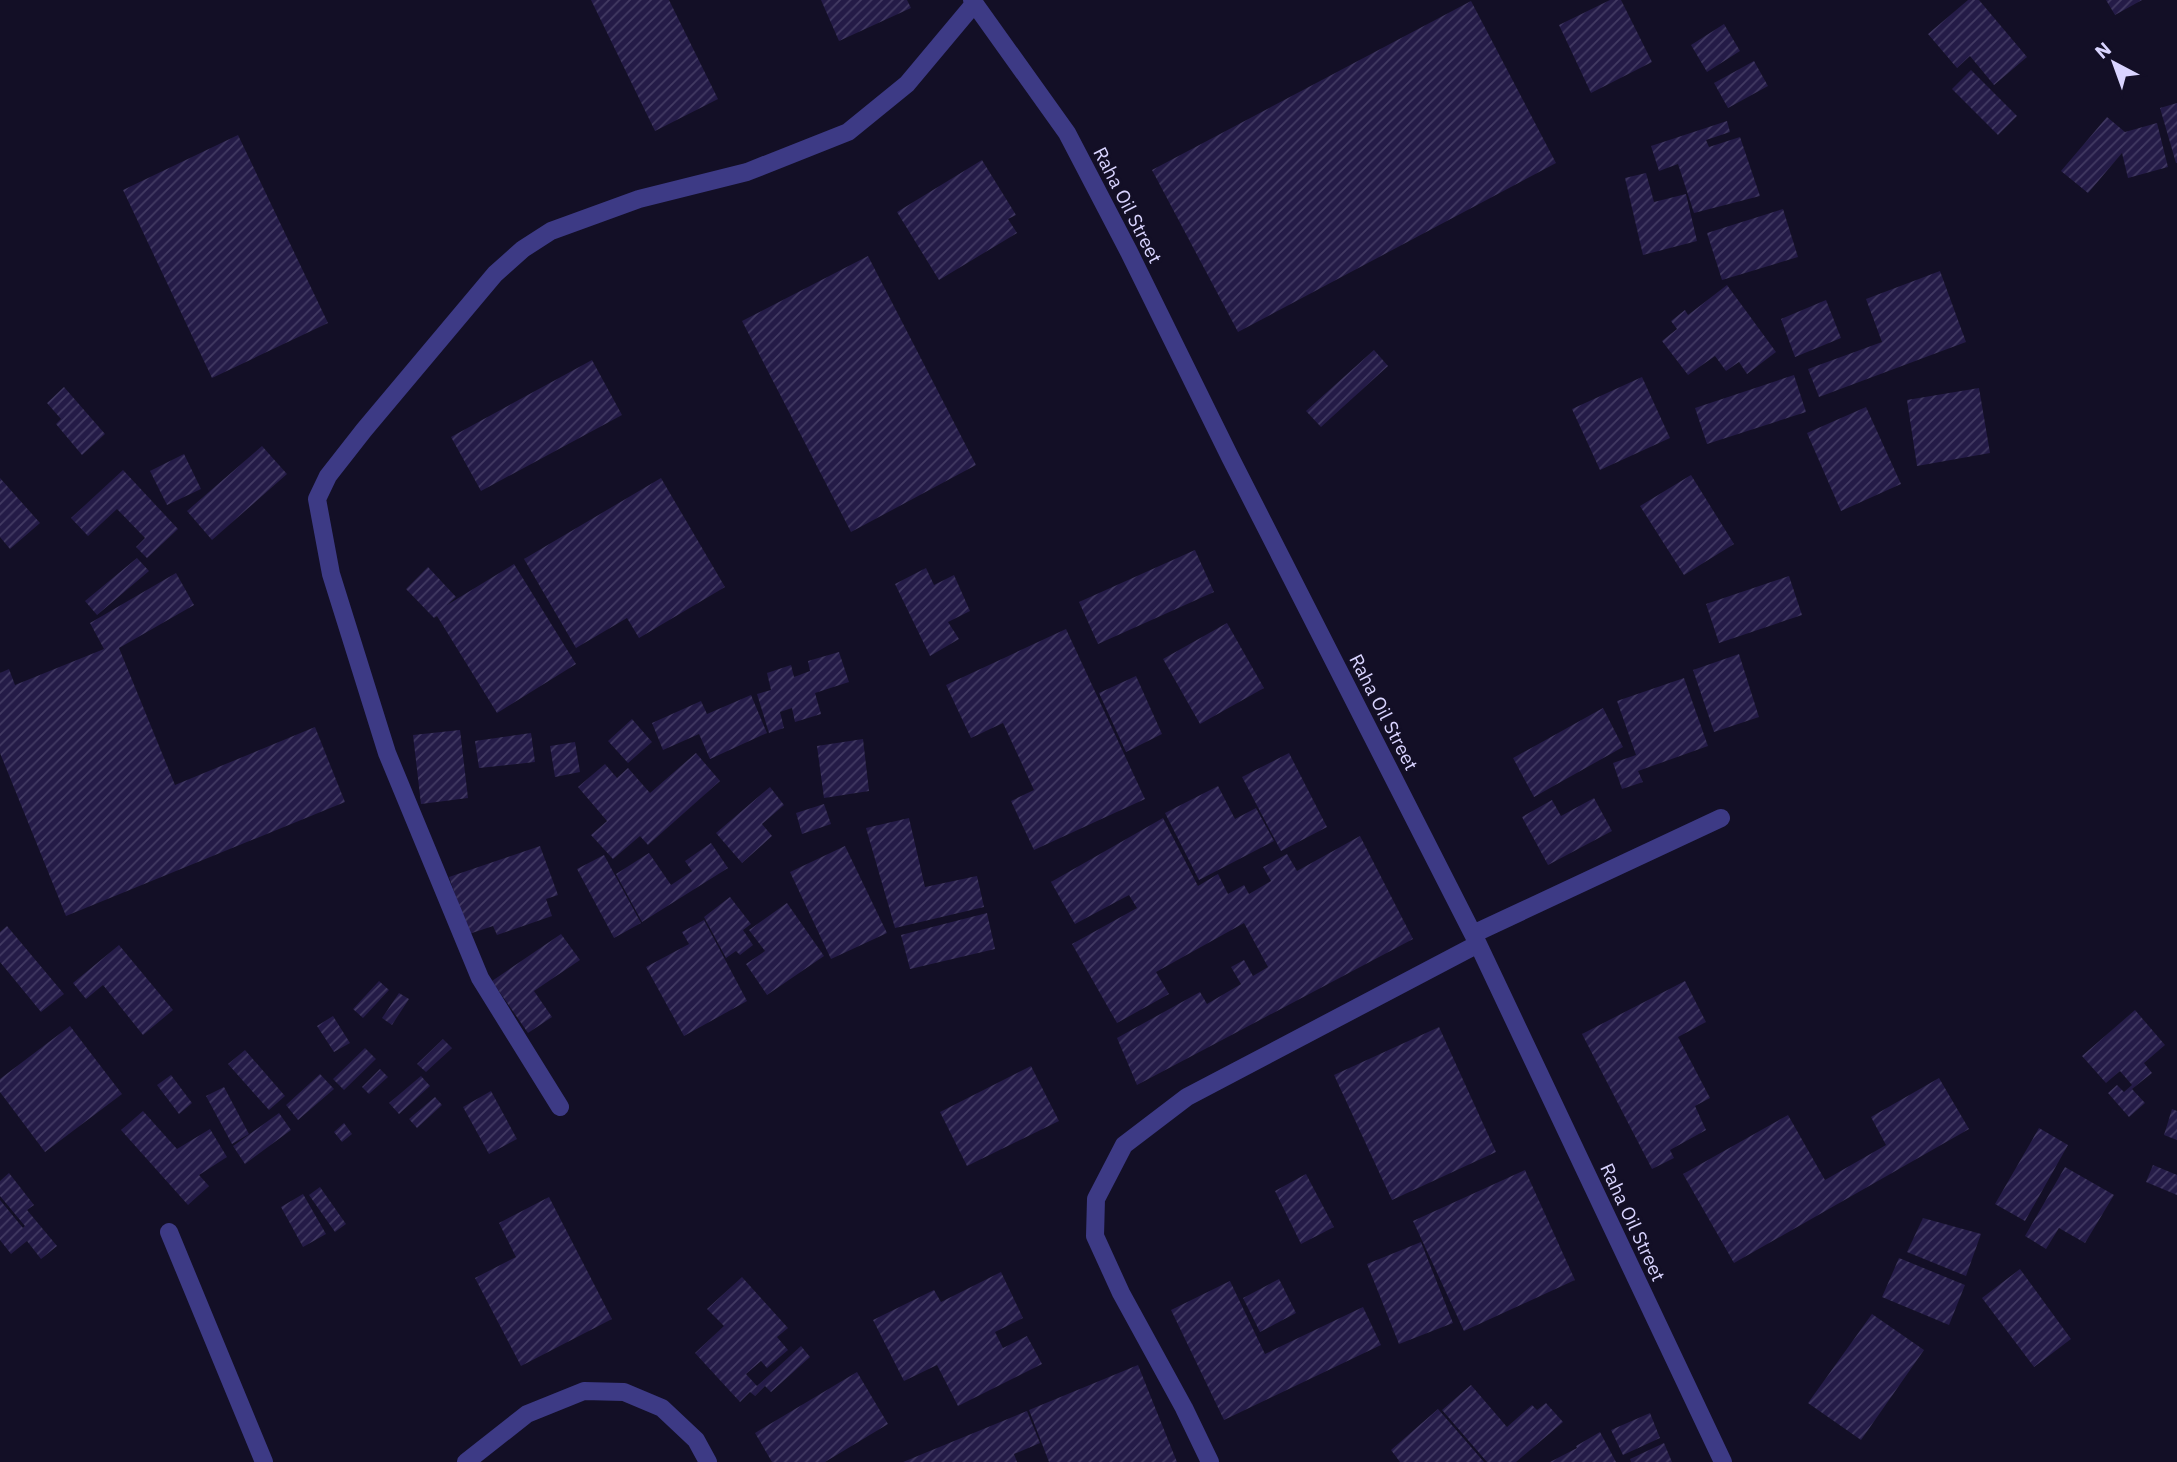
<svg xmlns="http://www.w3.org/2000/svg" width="2177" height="1462" font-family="'IBM Plex Sans',sans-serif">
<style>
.building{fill:url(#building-hatch)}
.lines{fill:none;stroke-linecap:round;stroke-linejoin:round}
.minor{stroke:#3d3a85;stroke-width:18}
.labels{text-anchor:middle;stroke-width:6;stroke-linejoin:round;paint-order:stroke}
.street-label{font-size:19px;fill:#d9d4ff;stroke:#130f26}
</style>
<defs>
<pattern id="building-hatch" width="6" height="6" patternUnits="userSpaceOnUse" patternTransform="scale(1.75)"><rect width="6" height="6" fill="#241b47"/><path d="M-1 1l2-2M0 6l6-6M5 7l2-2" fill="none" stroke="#433b63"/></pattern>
</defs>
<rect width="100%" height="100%" fill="#130f26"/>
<path class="building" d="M591 0H669L718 99 655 131Z
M821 0H907L911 8 839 41Z
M1610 0H1621L1652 62 1591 93 1559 25Z
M1968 0H1979L2027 57 1994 85 1970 56 1957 68 1928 34Z
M2106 0H2142L2115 15Z
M1471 1 1556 163 1238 332 1152 170Z
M1724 24 1740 51 1707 72 1691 45Z
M1754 61 1768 86 1728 108 1714 83Z
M1971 70 2017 116 1998 135 1952 89Z
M2177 103V163H2176L2160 108Z
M2107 117 2125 132 2157 123 2168 167 2128 178 2122 153 2088 193 2061 171Z
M1727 121 1730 132 1706 140 1709 147 1740 137 1760 196 1694 213 1678 164 1659 171 1651 146Z
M238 135 328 323 212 378 123 190Z
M982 160 1016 215 1008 219 1017 233 939 280 897 212Z
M1646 173 1654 202 1686 194 1697 241 1643 255 1625 178Z
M1783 209 1798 257 1722 280 1707 233Z
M868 256 976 465 851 532 742 321Z
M1940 271 1966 342 1819 397 1808 369 1882 342 1866 299Z
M1727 285 1776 352 1747 374 1739 362 1726 371 1715 356 1688 375 1662 341 1677 329 1671 321 1685 310 1688 315Z
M1826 300 1841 338 1795 357 1781 319Z
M1374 350 1388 366 1321 427 1306 411Z
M592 360 622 415 481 491 451 437Z
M1794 375 1806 412 1707 444 1695 408Z
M1642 377 1670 438 1600 470 1572 409Z
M64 387 105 434 82 455 56 424 61 419 47 403Z
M1979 388 1990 453 1917 466 1907 400Z
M1866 407 1901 484 1841 511 1807 433Z
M262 446 287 474 212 540 187 511Z
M184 454 201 489 167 505 150 471Z
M123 470 178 529 147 558 136 547 145 538 117 509 88 536 71 518Z
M1691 475 1734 544 1684 575 1640 506Z
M0 478 40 523 10 549 0 537Z
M661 478 725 587 639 638 627 618 576 648 524 559Z
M1195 550 1214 592 1098 644 1079 602Z
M137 558 149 571 97 615 85 601Z
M514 564 576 664 497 713 437 616 434 618 406 589 428 567 456 597 447 605Z
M926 568 934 585 954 575 970 611 948 622 959 639 930 656 895 584Z
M176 573 194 605 119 648 175 785 315 727 345 802 66 916 0 753V673L9 669 15 685 104 649 90 623Z
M1789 576 1802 615 1719 643 1706 604Z
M1227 623 1264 688 1200 724 1163 659Z
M1066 629 1145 799 1034 850 1011 801 1034 790 1003 723 971 738 946 685Z
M839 652 849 682 815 693 821 714 795 722 792 708 780 712 784 728 769 733 757 694 771 690 767 673 791 665 794 677 810 671 808 661Z
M1739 654 1759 717 1714 732 1693 670Z
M1136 676 1162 734 1126 752 1099 693Z
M1684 678 1708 746 1638 771 1643 782 1622 789 1613 763 1636 755 1617 701Z
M751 695 767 733 710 759 699 734 663 750 652 723 701 701 707 714Z
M1603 708 1623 747 1534 797 1513 758Z
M632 719 652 742 628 763 608 741Z
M460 730 468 798 421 804 413 735Z
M531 733 535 762 479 768 475 741Z
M863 739 869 791 824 798 817 746Z
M575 742 580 772 555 777 550 746Z
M696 753 720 781 648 845 640 836 613 859 591 835 607 821 578 787 605 764 617 778 628 768 650 793Z
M1289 753 1327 827 1281 851 1242 777Z
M1218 786 1235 819 1256 808 1274 841 1199 880 1165 813Z
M770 787 784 805 762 824 772 836 742 863 716 833Z
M1594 798 1612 831 1548 865 1522 817 1552 800 1561 816Z
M824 804 831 824 802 834 796 813Z
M909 818 925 887 977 876 984 907 895 928 866 828Z
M1163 818 1198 886 1218 874 1228 894 1244 885 1249 894 1271 881 1263 867 1287 854 1297 871 1360 836 1413 939 1137 1085 1117 1038 1200 992 1207 1004 1241 984 1231 967 1244 960 1253 976 1268 967 1244 923 1156 972 1169 994 1117 1023 1072 944 1137 908 1129 895 1075 924 1051 882Z
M711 843 728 868 642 922 616 874 649 853 671 885 692 871 685 861Z
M540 846 558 895 546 899 552 916 497 935 493 926 469 934 449 877Z
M845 846 887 933 831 959 790 872Z
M604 855 641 923 614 938 577 869Z
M730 897 751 924 743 930 753 945 740 955 736 951 726 958 704 917Z
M787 903 824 956 767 995 746 964 765 951 749 930Z
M987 913 995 949 910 969 901 935Z
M704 920 747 1001 684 1036 646 967 689 944 682 932Z
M7 926 64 994 41 1012 0 962V932Z
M561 934 580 960 534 991 552 1017 528 1033 492 981Z
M119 945 173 1010 143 1035 103 985 86 999 73 983Z
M379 981 389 990 363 1018 353 1009Z
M1685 981 1706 1022 1678 1037 1710 1098 1695 1106 1706 1130 1670 1150 1674 1158 1652 1169 1582 1034Z
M399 993 409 999 392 1025 382 1018Z
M2135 1010 2165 1045 2144 1063 2152 1073 2132 1089 2145 1103 2129 1117 2108 1093 2117 1085 2124 1092 2132 1085 2120 1071 2106 1083 2082 1056Z
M333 1016 350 1043 334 1052 317 1026Z
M70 1026 122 1094 45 1152 0 1092V1079Z
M1439 1027 1496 1152 1392 1200 1334 1075Z
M443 1039 452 1048 426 1072 417 1064Z
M365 1048 376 1059 344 1090 333 1079Z
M245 1050 285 1096 269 1110 228 1064Z
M1031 1066 1059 1121 967 1166 940 1112Z
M380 1069 388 1077 369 1094 362 1087Z
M320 1074 334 1089 298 1120 286 1105Z
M171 1075 192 1103 179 1114 157 1085Z
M421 1076 430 1086 399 1114 389 1103Z
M1939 1078 1969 1129 1734 1263 1683 1174 1788 1115 1825 1180 1886 1145 1871 1117Z
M224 1087 249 1134 232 1144 206 1096Z
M491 1091 517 1139 489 1154 463 1107Z
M435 1097 442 1105 417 1128 409 1119Z
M2172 1109 2177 1111V1140L2164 1135Z
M143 1111 177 1149 210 1129 227 1157 199 1175 209 1186 188 1205 121 1130Z
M279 1113 291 1130 245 1164 233 1146Z
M344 1123 352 1134 342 1142 334 1132Z
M2039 1128 2068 1145 2025 1221 1995 1204Z
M2153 1165 2177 1175V1195L2146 1182Z
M2065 1167 2114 1195 2085 1243 2059 1228 2046 1249 2025 1236Z
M1525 1170 1575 1280 1464 1331 1413 1221Z
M9 1173 34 1205 27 1210 57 1246 41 1259 27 1241 11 1254 0 1240V1200L23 1228 25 1226 0 1196V1181Z
M1306 1174 1334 1227 1301 1244 1275 1191Z
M320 1187 346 1224 335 1232 309 1195Z
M303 1194 326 1234 303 1247 281 1207Z
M549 1197 612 1319 521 1366 475 1278 516 1257 499 1223Z
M1923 1218 1981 1234 1966 1276 1907 1252Z
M1421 1242 1453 1323 1399 1344 1367 1264Z
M1899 1258 1965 1285 1949 1325 1882 1297Z
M2020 1269 2071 1339 2034 1367 1982 1298Z
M1001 1272 1023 1318 995 1332 1003 1348 1027 1336 1042 1364 958 1406 937 1365 904 1381 873 1320 934 1290 941 1302Z
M742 1277 788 1328 777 1337 788 1350 767 1368 761 1361 746 1374 757 1386 801 1346 810 1357 771 1392 765 1386 755 1396 750 1392 740 1402 695 1353 724 1326 707 1309Z
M1279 1279 1296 1313 1260 1332 1243 1298Z
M1230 1281 1265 1354 1363 1307 1381 1345 1224 1420 1171 1310Z
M1872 1314 1924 1350 1861 1440 1808 1403Z
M1138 1365 1177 1462H1049L1029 1410Z
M857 1372 888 1424 825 1462H772L755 1433Z
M1471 1385 1507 1427 1532 1405 1537 1410 1546 1403 1563 1422 1516 1462H1487L1442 1410Z
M1438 1409 1484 1462H1400L1391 1450Z
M1027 1411 1040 1443 1014 1454 1017 1462H903Z
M1650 1413 1660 1438 1623 1455 1611 1430Z
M1600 1432 1616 1462H1550L1577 1448 1576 1446Z
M1664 1443 1672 1462H1631L1630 1459Z"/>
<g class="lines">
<path class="minor" d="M972 0 1067 133 1129 252 1230 457 1478 944 1723 1462
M1473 934 1721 818
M560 1107 480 978 387 753 331 574 317 499 328 476 364 430 495 274 523 249 551 231 639 199 747 172 848 132 907 84 974 4
M169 1232 264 1462
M466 1462 527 1414 584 1391 624 1392 662 1408 696 1440 708 1462
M1210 1462 1184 1408 1121 1293 1095 1236 1096 1199 1124 1145 1187 1097 1478 944"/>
</g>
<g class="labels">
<g class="street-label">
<text transform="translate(1128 205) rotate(63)" y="7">Raha Oil Street</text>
<text transform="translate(1384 712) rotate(63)" y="7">Raha Oil Street</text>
<text transform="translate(1633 1222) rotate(65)" y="7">Raha Oil Street</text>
</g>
</g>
<g transform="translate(2114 63) rotate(319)" stroke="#130f26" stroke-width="5" paint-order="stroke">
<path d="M0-5L12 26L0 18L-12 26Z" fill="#d9d4ff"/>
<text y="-10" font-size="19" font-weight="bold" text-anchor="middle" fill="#d9d4ff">N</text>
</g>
</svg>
